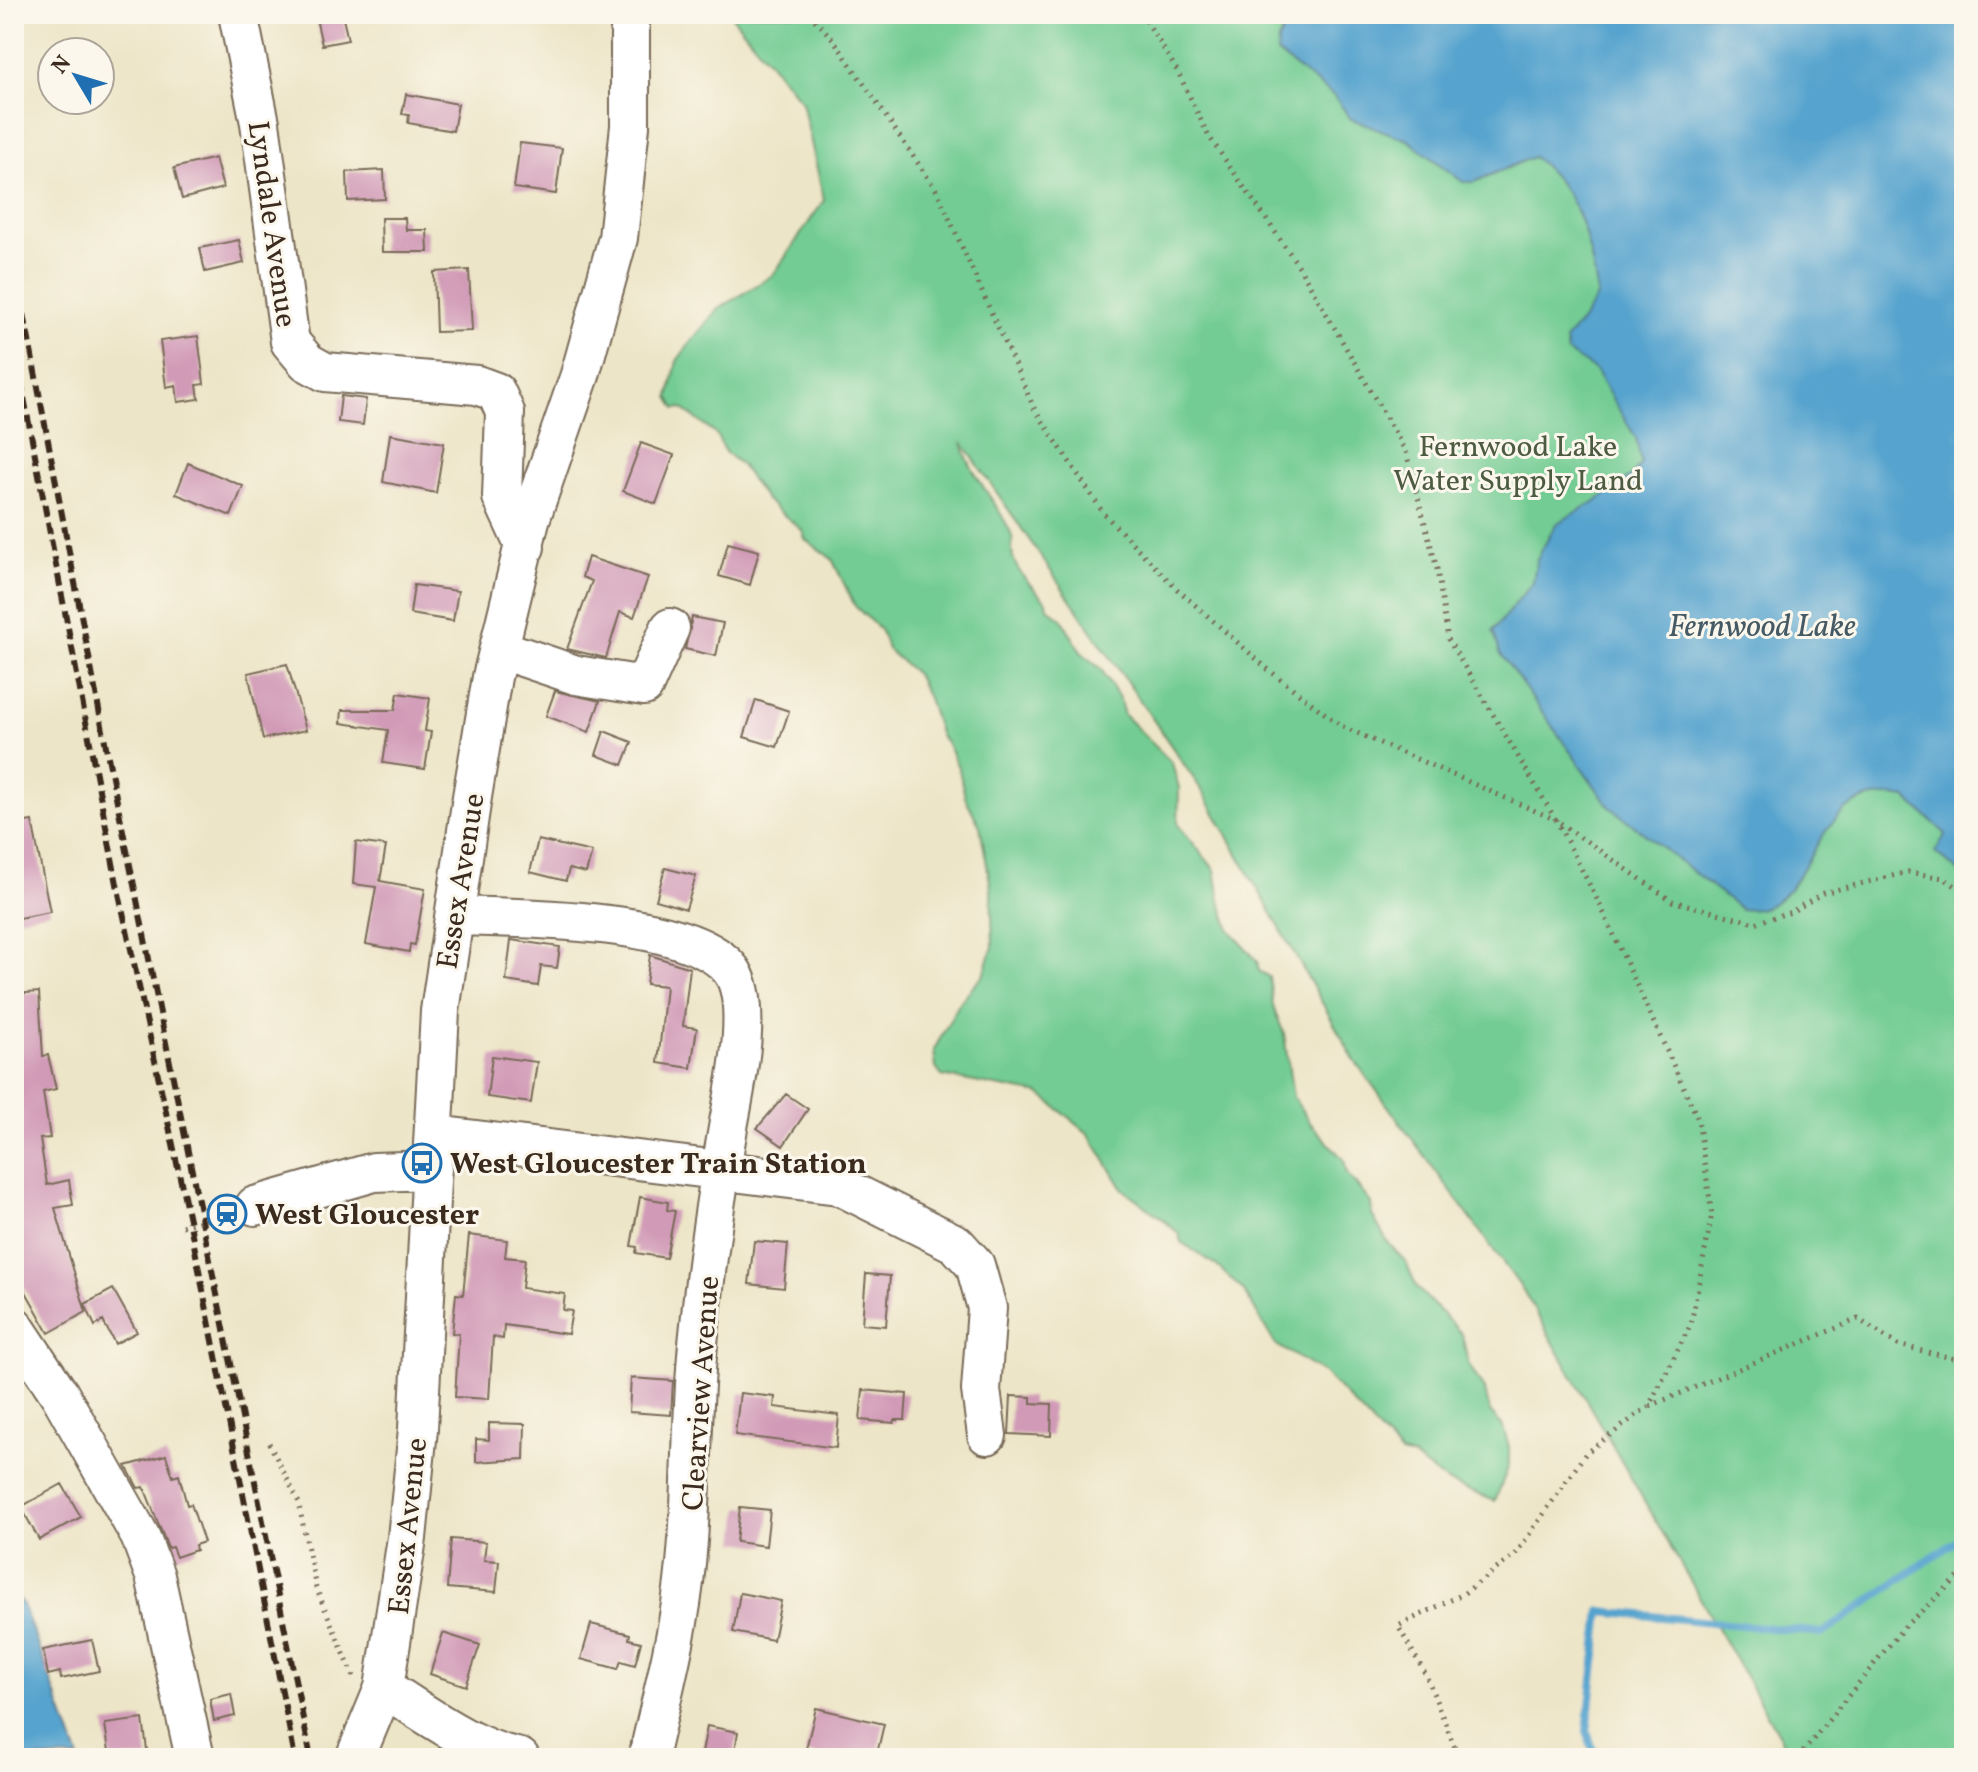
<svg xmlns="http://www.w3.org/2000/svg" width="1978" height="1772" font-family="Vollkorn,serif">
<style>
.green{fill:#72cc93;stroke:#567b58;stroke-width:2}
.water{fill:#55a3ce;stroke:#486676;stroke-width:2}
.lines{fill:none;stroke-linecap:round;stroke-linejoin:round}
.stream{stroke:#55a3ce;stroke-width:8}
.building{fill:#d19bb7}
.minor-casing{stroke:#796b59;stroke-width:42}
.path{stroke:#796b59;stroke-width:5;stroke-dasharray:2 6;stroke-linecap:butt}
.minor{stroke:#fff;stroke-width:38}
.rail{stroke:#3b2a1e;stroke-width:6;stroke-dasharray:12 6;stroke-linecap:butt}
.labels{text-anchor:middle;stroke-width:6;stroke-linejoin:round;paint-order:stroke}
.street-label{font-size:30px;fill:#3b2a1e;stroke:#fbf7ec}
.park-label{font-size:30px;fill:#4c5b41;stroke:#fbf7ec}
.poi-label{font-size:30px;font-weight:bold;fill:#3b2a1e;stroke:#fbf7ec;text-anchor:start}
.water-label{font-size:32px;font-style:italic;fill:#455a64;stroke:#fbf7ec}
</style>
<rect width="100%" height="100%" fill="#fbf7ec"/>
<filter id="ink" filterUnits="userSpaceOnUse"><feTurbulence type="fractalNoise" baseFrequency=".0125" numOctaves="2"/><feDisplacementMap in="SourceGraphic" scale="16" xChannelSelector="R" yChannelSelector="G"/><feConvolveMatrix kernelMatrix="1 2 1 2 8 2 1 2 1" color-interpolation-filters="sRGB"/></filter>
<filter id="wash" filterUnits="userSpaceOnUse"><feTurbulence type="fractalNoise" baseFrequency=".006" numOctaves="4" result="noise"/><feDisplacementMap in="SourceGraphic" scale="32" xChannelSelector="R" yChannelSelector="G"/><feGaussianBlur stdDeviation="1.8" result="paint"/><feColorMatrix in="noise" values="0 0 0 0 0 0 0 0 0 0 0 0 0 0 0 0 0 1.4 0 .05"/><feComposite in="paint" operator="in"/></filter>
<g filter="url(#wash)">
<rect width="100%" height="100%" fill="#ede5c7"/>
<path class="green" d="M730 14H1964V1758H1792L1523 1290 1355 1061 1203 792 962 442C969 474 995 499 1009 529 1014 538 1012 543 1012 552 1014 572 1035 589 1047 602L1048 608 1062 619 1081 652 1101 669 1119 698 1124 715 1172 763 1179 788 1178 825 1215 870 1220 900 1230 930 1257 961 1259 971 1269 977 1273 1006 1284 1034 1293 1097 1311 1124 1344 1160 1347 1174 1371 1203 1372 1215 1388 1243 1406 1262 1417 1288 1462 1334 1468 1363 1485 1391 1490 1412 1502 1425 1509 1447V1465L1495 1501 1447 1482 1413 1457 1401 1454 1325 1374 1275 1344 1244 1291 1217 1266 1181 1242 1179 1234 1164 1220 1123 1189 1089 1134 1040 1094 942 1076 936 1068 934 1050 959 1003 984 974 993 947 991 887 980 826 965 797 959 769 946 742 940 736 928 698 916 674 887 649 881 631 855 606 832 559 805 539 803 531 766 500 740 464 725 452 716 434 682 408 676 409 669 397 677 361 693 339 717 310 773 275 824 200 802 102Z"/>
<path class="water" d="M1292 14H1964V876L1935 852 1946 834 1906 798C1803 777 1819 920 1741 909L1609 806 1500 653 1493 631 1533 582 1537 559 1556 524 1601 498 1633 475 1641 463 1636 438 1595 370 1567 352 1565 340 1582 321 1598 295C1589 240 1579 191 1533 157L1474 182H1463L1408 140 1351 119 1334 96 1277 53 1278 40Z
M14 1593 23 1605 79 1758H14Z"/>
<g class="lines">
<path class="stream" d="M1596 1758 1587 1732 1601 1611 1823 1633 1964 1535"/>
</g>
<g id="blocks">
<path class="building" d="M315 14H342L348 40 322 45Z
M406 94 458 104 453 131 408 123 409 115 402 114Z
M520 143 562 148 556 194 514 188Z
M215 158 223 188 182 199 174 168Z
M384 170 385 199 348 201 347 172Z
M381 218H405L406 230H427L428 252H382Z
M239 240 244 263 205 272 200 248Z
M469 270 472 331 436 332 434 272Z
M198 336 204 384 197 385 199 399 178 402 176 385 166 387 160 341Z
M341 396 366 399 363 425 338 422Z
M390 434 444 443 436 493 383 482Z
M641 443 674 455 656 504 623 491Z
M188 463 243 486 231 516 176 494Z
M728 543 759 551 750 585 719 576Z
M588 557 648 577 634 617 620 612 606 658 567 649 592 581 582 577Z
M414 585 458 591 453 621 410 614Z
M692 617 723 623 716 656 685 649Z
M287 664 306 730 263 739 248 673Z
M555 691 600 701 589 732 546 716Z
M398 693 430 698 425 731 431 732 425 769 383 763 388 730 341 723 342 710H395Z
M756 700 789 711 777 747 744 737Z
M604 731 632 742 623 765 596 755Z
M32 821 50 912 14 919V824Z
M538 840 592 852 586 873 569 869 566 881 530 872Z
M356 842 386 846 380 881 425 889 415 945 410 944 409 952 366 944 376 887 353 884Z
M665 868 696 876 686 909 656 900Z
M511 940 560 947 557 968 541 966 538 986 506 981Z
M650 955 690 968 683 1026 697 1028 691 1068 658 1063 666 986 646 984Z
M39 992 43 1056 48 1055 56 1089 43 1092 50 1138 40 1139 47 1185 69 1180 73 1205 55 1208 86 1312 49 1333 21 1283 14 1260V994Z
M492 1056 537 1062 531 1103 487 1097Z
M786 1094 808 1109 783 1146 757 1128Z
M640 1197 668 1202 667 1210 675 1211 666 1258 636 1253 637 1247 631 1246Z
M469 1235 507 1240 505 1257 525 1259 522 1288 565 1294 563 1310 572 1311 568 1334 504 1325 503 1339 493 1337 489 1399 455 1397 459 1334 452 1333 456 1294 463 1295Z
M754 1241 788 1244 784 1288 749 1284Z
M866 1274 890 1276 886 1326 862 1324Z
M113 1289 137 1332 115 1344 103 1321 95 1326 85 1304Z
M631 1378 673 1381 671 1415 629 1412Z
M863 1390 907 1394 905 1420H895L894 1423 860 1420Z
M740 1393 775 1397 774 1407 839 1415 836 1448 735 1435Z
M1011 1396 1031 1397V1403L1052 1404 1051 1436 1009 1434Z
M489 1423 525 1424 524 1459 476 1462V1439L489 1440Z
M166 1455 173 1477 179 1475 187 1505 191 1504 204 1542 195 1545 196 1550 176 1557 172 1547 168 1548 144 1487 138 1488 126 1466Z
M62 1484 81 1517 39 1540 21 1507Z
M740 1507 770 1510 766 1546 736 1542Z
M451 1539 486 1542 484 1560 499 1561 496 1592 447 1588Z
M740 1593 781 1601 773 1640 733 1632Z
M591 1624 630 1634 629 1639 641 1642 635 1665 621 1661 618 1669 581 1659Z
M443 1633 480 1645 466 1686 430 1674Z
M92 1640 99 1671 61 1679 60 1672 48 1675 43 1650Z
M231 1694 235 1716 214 1721 210 1699Z
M816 1708 884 1724 876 1758H829L805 1753Z
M143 1719 148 1758H110L105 1724Z
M707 1726 738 1732 734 1758H701Z"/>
</g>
</g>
<g filter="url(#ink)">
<use href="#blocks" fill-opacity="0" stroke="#796b59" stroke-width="2"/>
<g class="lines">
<g class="minor-casing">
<path id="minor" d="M238 14 260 123 290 342 307 362 325 372 477 385 496 392 505 412 502 497 525 547
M499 649 576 675 644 686 670 628
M455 916C516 918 698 917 733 973 753 1006 736 1084 729 1122 716 1195 705 1270 698 1344 689 1437 695 1530 678 1622 670 1668 658 1713 648 1758
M436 1135 838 1185 956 1244 975 1265 987 1308 981 1390 987 1435
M255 1206 374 1172 432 1170
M14 1326 60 1395 140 1536 155 1576 195 1758
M384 1688C428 1715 470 1748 520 1758
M355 1758 384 1688 407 1538 418 1429 440 1011 472 797 492 677 530 520 580 375 618 238 630 126V14"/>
</g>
<path class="path" d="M809 14 833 39 937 191 1034 408 1104 514 1177 589 1270 671 1341 726 1556 820 1601 907 1698 1119 1712 1214 1691 1324 1649 1406 1586 1453 1515 1555 1463 1594 1398 1626 1426 1675 1459 1758
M1142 14 1178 72 1208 135 1300 268 1406 452 1437 569 1448 639 1556 820 1672 901 1755 923 1791 912 1823 893 1908 872 1944 878 1964 892
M182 1226 214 1218
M1650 1406 1858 1319 1898 1345 1964 1361
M269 1443 298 1500 316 1588 354 1677
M1798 1758 1904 1627 1964 1572"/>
<use href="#minor" class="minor"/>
<path class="rail" d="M14 261 107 752 311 1758
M14 345 117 884 190 1224 295 1758"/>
</g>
</g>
<defs>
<g id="bus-ring" transform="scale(2)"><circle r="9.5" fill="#fbf7ec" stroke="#1f6fb2" stroke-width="1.5"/><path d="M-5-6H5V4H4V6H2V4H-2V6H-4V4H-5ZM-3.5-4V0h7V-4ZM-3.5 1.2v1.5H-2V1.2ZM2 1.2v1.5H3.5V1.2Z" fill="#1f6fb2"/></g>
<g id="station-ring" transform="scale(2)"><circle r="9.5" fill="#fbf7ec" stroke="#1f6fb2" stroke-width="1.5"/><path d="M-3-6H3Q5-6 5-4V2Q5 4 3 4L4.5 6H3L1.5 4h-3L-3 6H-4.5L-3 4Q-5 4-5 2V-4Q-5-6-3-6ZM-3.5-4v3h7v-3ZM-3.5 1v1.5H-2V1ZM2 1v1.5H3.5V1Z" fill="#1f6fb2"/></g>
</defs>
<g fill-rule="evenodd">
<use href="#bus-ring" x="422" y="1163"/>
<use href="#station-ring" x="227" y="1214"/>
</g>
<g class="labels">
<g class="street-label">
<text transform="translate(273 224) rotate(82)" y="10">Lyndale Avenue</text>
<text transform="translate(460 881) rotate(-81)" y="10">Essex Avenue</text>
<text transform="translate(700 1393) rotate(-86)" y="10">Clearview Avenue</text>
<text transform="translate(407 1526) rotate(-84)" y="10">Essex Avenue</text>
</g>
<g class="park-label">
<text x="1518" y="456">Fernwood Lake<tspan x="1518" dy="34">Water Supply Land</tspan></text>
</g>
<g class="poi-label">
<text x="450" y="1173">West Gloucester Train Station</text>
<text x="255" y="1224">West Gloucester</text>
</g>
<g class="water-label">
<text x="1762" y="636">Fernwood Lake</text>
</g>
</g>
<rect width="1978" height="1772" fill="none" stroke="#fbf7ec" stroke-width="48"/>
<g transform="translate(76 76) rotate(308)"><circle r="38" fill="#fbf7ec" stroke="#aea59a" stroke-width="2"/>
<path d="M0-6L14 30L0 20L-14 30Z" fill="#1f6fb2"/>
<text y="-12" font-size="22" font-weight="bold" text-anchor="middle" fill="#3b2a1e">N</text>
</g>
</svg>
